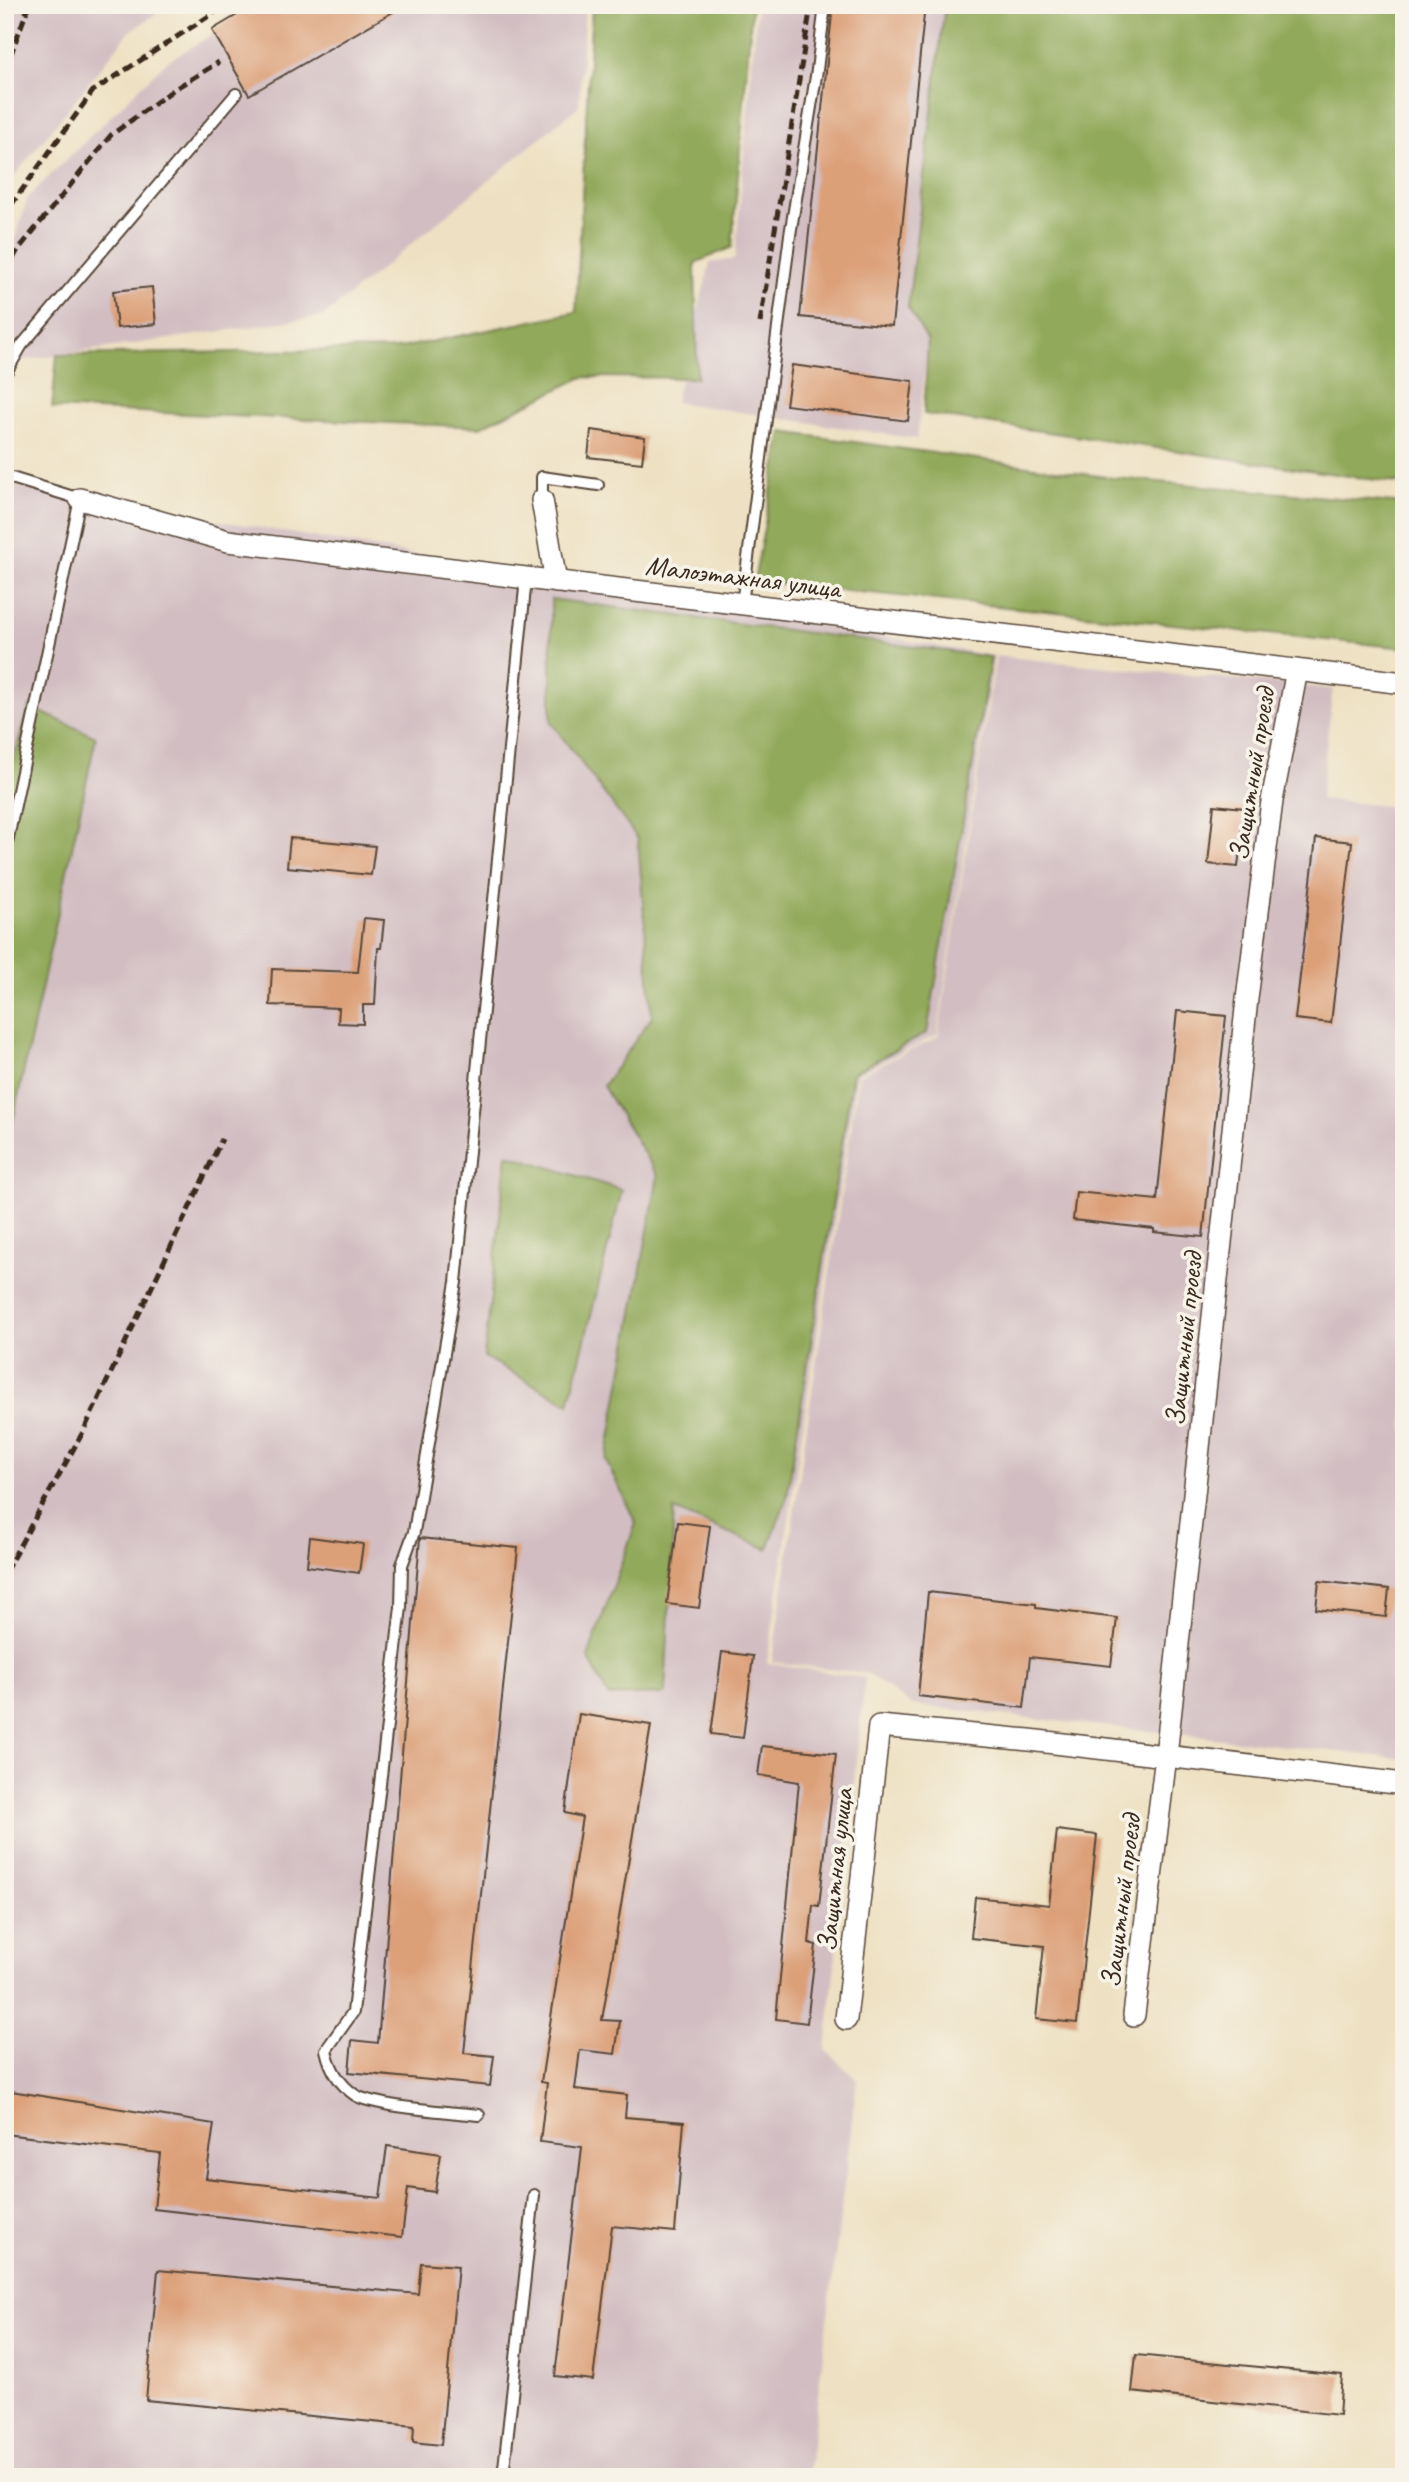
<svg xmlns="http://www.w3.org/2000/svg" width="1409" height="2482" font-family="Caveat,sans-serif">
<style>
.industrial{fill:#d2bec2}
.forest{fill:#91a95a;stroke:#666a3c;stroke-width:2}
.building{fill:#dca079}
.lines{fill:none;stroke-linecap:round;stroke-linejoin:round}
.lane-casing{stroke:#564537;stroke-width:14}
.street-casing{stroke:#564537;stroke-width:24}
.lane{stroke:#fff;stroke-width:10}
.street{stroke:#fff;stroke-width:21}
.tram{stroke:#3b2a1e;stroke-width:2}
.rail{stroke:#3b2a1e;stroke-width:5;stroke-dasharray:10 5;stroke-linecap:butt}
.labels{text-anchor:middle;stroke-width:7;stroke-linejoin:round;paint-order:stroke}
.street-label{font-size:28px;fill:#3b2a1e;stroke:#f7f3e8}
</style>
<rect width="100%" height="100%" fill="#f7f3e8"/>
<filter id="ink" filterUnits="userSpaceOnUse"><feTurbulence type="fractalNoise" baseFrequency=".0143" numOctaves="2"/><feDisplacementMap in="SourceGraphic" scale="14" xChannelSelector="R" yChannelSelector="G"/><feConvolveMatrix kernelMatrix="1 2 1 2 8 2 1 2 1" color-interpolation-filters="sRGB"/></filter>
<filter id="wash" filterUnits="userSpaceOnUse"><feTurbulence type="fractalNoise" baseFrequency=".00686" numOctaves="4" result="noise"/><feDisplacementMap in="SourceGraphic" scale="28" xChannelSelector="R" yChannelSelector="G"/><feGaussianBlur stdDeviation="1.57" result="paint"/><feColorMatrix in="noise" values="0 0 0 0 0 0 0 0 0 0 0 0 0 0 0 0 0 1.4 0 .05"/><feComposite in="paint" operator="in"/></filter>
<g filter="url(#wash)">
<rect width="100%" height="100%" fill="#eee1c3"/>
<path class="industrial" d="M5 5H170L129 32 5 188Z
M263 5H585L579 106 324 316 5 363V272L28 197 166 62Z
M757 5H949L931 314 917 439 675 402 710 263 735 259Z
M5 483 994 656 937 1035 857 1074 767 1663 865 1678 826 2050 857 2080 808 2477H5Z
M996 656 1333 689 1320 799 1404 808V1759L911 1705 868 1674 772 1662 859 1075 938 1037Z"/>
<path class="forest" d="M592 5H752L732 247 695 263 697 378 583 377 480 427 52 408 57 355 395 349 576 312Z
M945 5H1404V484L924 414 928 341 908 307Z
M782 432 1114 478 1404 504V648L754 581Z
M551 599 991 657 927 1033 853 1073 787 1497 768 1549 674 1510 665 1694 608 1696 588 1657 636 1523 606 1460 658 1176 603 1086 652 1017 638 839 551 722Z
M30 707 96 737 5 1157V787Z
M507 1154 622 1190 569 1404 484 1357Z"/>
<g id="blocks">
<path class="building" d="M254 5H405L249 95 212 30Z
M833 5H925L892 326 800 317Z
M152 287 156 324 117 328 113 291Z
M792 365 913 381 908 421 786 405Z
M591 430 645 437 642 463 588 457Z
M1214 805 1244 808 1238 867 1208 864Z
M290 838 375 846 371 875 287 867Z
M1316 838 1352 842 1331 1023 1295 1019Z
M364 918 384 920 381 948H378L375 1005H363V1024L338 1023 339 1008 270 1005 272 969 358 972Z
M1177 1011 1226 1016 1203 1237 1154 1232V1229L1073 1220 1076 1192 1157 1200Z
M678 1522 710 1526 699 1608 667 1604Z
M310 1537 363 1544 359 1573 307 1566Z
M420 1538 518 1548 464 2053 494 2056 490 2086 349 2072 352 2040 378 2043Z
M1319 1581 1389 1589 1386 1617 1316 1609Z
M928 1592 1036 1604V1608L1117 1618 1111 1666 1030 1657 1024 1708 918 1696Z
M722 1652 753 1656 743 1738 711 1734Z
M579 1714 651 1725 602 2020 620 2021 615 2054 580 2050 575 2089 627 2095 625 2117 684 2122 675 2232 612 2226 593 2380 555 2376 582 2147 540 2142 547 2083 541 2082 582 1817 565 1813Z
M762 1746 836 1754 819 1906 813 1905 809 1943 816 1945 807 2023 776 2019 799 1782 758 1775Z
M1057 1830 1097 1835 1077 2023 1036 2019 1044 1946 971 1938 975 1897 1049 1905Z
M5 2090 214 2124 206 2178 380 2198 387 2146 441 2154 435 2192 408 2188 402 2237 154 2209 160 2153 5 2134Z
M421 2263 458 2266 441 2445 413 2442 414 2426 146 2400 158 2270 418 2294Z
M1136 2355 1342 2375 1339 2415 1132 2392Z"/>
</g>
</g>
<g filter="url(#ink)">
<use href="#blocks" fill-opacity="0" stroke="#564537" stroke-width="2"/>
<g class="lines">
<g class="lane-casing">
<path id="lane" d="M5 374 22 345 236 94
M5 476 80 499 5 852
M542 500V477L598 485
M742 604 790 235 817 70 825 5
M479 2115C452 2112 375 2107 355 2095 339 2084 330 2068 326 2050L353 2012 401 1607 402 1565 414 1532 456 1282 526 578
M503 2477 534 2195"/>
</g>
<g class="street-casing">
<path id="street" d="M80 499 228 541 526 578 1404 683
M542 500 556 582
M1134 2015 1166 1756 1247 999 1272 801 1297 670
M846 2019 879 1726 1029 1740 1404 1784"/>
</g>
<use href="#lane" class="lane"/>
<use href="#street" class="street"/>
<path class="tram" d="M1400 2477 1404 2441"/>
<path class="rail" d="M5 70 29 5
M5 220 9 208 93 91 226 5
M5 272 18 250 111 135 173 90 219 62
M760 323 811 5
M5 1572 83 1432 222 1139"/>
</g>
</g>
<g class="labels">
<g class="street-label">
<text transform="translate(743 576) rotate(7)" y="10">Малоэтажная улица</text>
<text transform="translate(1251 774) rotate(-81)" y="10">Защитный проезд</text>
<text transform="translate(1183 1339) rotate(-84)" y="10">Защитный проезд</text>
<text transform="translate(834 1870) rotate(-84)" y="10">Защитная улица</text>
<text transform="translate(1120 1901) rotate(-83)" y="10">Защитный проезд</text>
</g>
</g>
<rect width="1409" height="2482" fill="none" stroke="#f7f3e8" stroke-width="28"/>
</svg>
